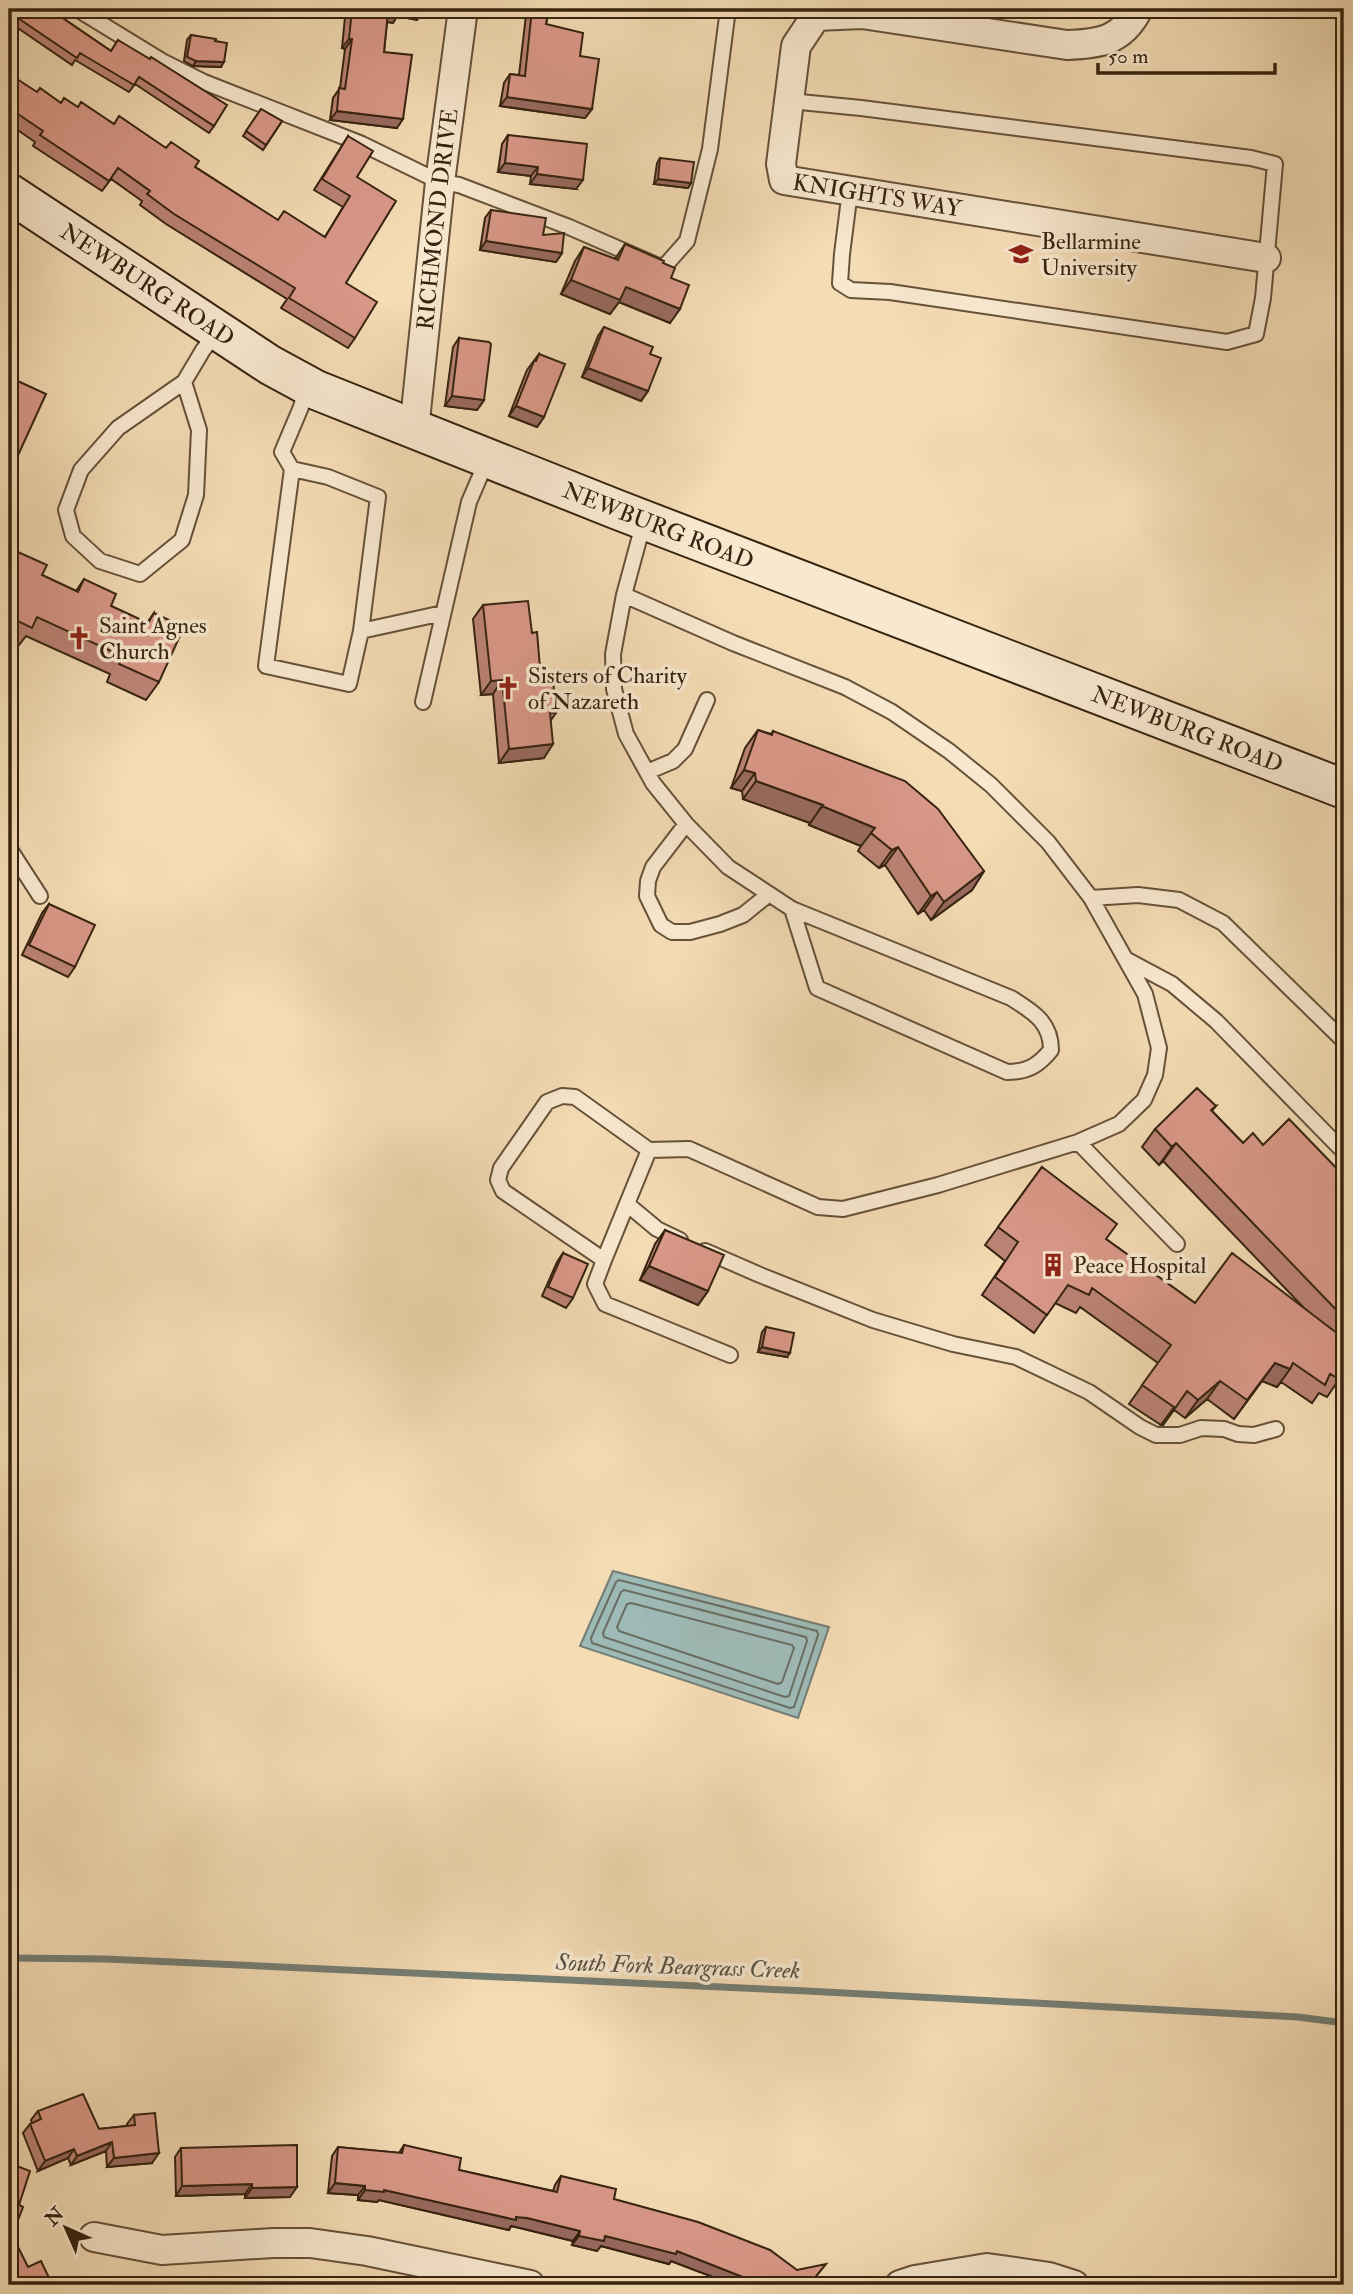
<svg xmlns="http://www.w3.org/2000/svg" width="1353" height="2294" font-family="'IM FELL Double Pica',serif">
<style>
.water{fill:#9ebab6;stroke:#747e74;stroke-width:2}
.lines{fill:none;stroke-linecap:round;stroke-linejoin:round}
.shore{stroke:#6a6e63;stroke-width:2}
.stream{stroke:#747e74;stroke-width:7}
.service-casing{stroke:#665139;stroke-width:18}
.minor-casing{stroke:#665139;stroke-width:32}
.secondary-casing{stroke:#362310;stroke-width:42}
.service{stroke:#f8e8cf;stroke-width:14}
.minor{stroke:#f8e8cf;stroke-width:28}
.secondary{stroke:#f8e8cf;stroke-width:38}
.wall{fill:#bb8375;stroke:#362310;stroke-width:2}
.shaded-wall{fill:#986a5f;stroke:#362310;stroke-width:2}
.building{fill:#d99888;stroke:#362310;stroke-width:2}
.labels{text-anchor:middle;stroke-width:7;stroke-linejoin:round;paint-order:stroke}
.street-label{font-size:23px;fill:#362310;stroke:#f8e8cf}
.poi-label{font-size:23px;fill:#362310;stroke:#f8e8cf;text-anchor:start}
.water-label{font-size:24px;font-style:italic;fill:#555042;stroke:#f8e8cf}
</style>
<rect width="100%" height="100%" fill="#f4dcb5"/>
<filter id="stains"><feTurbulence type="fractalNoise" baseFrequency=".00286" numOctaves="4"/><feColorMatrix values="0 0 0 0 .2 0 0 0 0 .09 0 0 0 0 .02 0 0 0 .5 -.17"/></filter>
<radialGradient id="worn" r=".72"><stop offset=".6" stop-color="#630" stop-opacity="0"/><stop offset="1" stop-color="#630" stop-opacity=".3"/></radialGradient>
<path class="water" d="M613 1571 829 1627 798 1718 580 1646Z"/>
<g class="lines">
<path class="shore" d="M619 1580 817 1631 818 1635 794 1707 790 1708 592 1643 591 1638 616 1582Z
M624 1590 806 1637 807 1641 789 1696 785 1697 604 1637 603 1633 621 1592Z
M631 1603 792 1645 794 1648 782 1682 778 1684 619 1631 617 1627 627 1604Z"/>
<path class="stream" d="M9 1958 106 1959 807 1991 1298 2017 1344 2023"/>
<g class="service-casing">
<path id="service" d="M77 9 162 61 204 82 362 144 440 182 459 185 569 227 663 268 687 241 710 149 728 9
M981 32 984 9
M790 101 861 108 1251 158 1275 164 1263 298 1256 334 1227 342 890 292 851 290 840 283 842 254 850 191
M184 382 199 430 196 495 182 540 140 574 100 561 73 536 66 510 81 470 118 428 184 382 203 350 217 332
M292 469 282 452 301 407 306 387
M644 521 624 595 733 643 845 687 892 712 949 751 991 785 1048 842 1091 898 1145 994 1159 1048 1155 1075 1144 1100 1119 1124 1078 1142 938 1185 843 1209 818 1207 689 1149 649 1150 575 1097 562 1096 547 1102 501 1168 498 1180 503 1191 604 1260 595 1284 605 1304 730 1355
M624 595 613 654 614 689 626 734 653 783 686 824 728 867 792 909 1011 998C1033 1012 1051 1022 1051 1050 1038 1066 1027 1072 1007 1072L817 988 792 909
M361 631 378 497 328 477 292 469 266 666 349 684 361 631 443 613
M423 702 469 502 487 460
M647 772 673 761 685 749 707 700
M686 824 653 867 648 881 647 896 661 925 672 932H690L720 924 743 915 769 894
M9 848 40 896
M1091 898 1138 895 1179 900 1223 923 1344 1041
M1127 960 1172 984 1216 1021 1344 1152
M1078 1142 1177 1244
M627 1204 657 1229 680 1240
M705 1251 760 1275 873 1320 953 1344 1016 1357 1089 1392 1140 1427 1156 1435H1180L1201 1428 1224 1429 1238 1434 1254 1435 1276 1429
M604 1260 649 1150"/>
</g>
<g class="minor-casing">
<g id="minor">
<path id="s1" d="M1138 9C1122 41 1099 44 1067 45L862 14 816 16 796 46 781 164 784 180 1266 258"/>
<path id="s2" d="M414 430 440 182 463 9"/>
<path d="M94 2237 162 2250 273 2243H310L367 2251 530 2285"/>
<path d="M900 2285 915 2280 987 2268 1049 2277 1074 2285"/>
</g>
</g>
<g class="secondary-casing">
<g id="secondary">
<path id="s3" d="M9 193 270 365 316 390 618 510 1344 789"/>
</g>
</g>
<use href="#service" class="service"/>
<use href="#minor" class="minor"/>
<use href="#secondary" class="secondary"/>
</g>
<path class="wall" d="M9 9 51 10 111 51 118 40 214 126 209 133 135 84 129 92 75 60 72 65 9 22Z
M334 9H424L417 20 397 16 393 23 387 22 384 52 397 128 330 120 333 98 340 88 345 49 342 48 345 17 332 15Z
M512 9H549L546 24 580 56 592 109 585 118 500 106 504 83 510 74 519 75 526 15 511 12Z
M191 35 215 41 221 67 193 66 184 61 187 40Z
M9 90 37 92 61 103 78 107 114 124 166 148 277 220 325 237 343 207 314 190 348 136 357 177 346 283 355 338 348 348 281 308 287 299 166 224 140 205 142 201 111 179 102 191 33 146 35 142 9 124Z
M261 109 282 121 263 150 243 136Z
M508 135 576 189 530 184 531 176 498 172 502 144Z
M660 158 691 183 688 188 654 184 657 163Z
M491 210 543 235 562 253 556 262 480 250 485 218Z
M625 244 663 263 671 278 670 323 619 302 610 314 561 294 575 261 584 247 615 259Z
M604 327 650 354 648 391 641 401 582 377 598 336Z
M459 338 484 400 477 410 445 406 453 347Z
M539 354 544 417 537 427 509 416 527 370Z
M9 548 42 575 76 591 84 579 111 606 147 623 154 613 159 682 146 700 107 682 110 674 26 636 19 645 9 641Z
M483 605 532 633 540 668 546 681 556 713 551 720 544 758 499 763 493 694 481 695 473 619Z
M758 730 771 734 773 731 984 871 972 890 931 920 924 910 918 914 885 865 879 868 858 851 861 846 809 825 810 823 743 799 742 791 731 788 745 748Z
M49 904 75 967 68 977 22 955 42 913Z
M1216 1106 1212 1111 1243 1143 1263 1145 1344 1176V1380L1340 1378 1327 1397 1319 1393 1312 1403 1281 1382 1277 1387 1262 1381 1234 1419 1207 1399 1185 1418 1174 1410 1163 1425H1161L1129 1404 1158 1363 1080 1307 1076 1313 1055 1303 1034 1333 982 1295 1005 1261 985 1245 1042 1167 1106 1239 1195 1303 1307 1311 1163 1161 1159 1165 1142 1147 1155 1129Z
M665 1230 708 1291 698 1305 640 1280 655 1244Z
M563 1253 573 1298 566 1308 542 1296 557 1262Z
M766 1327 787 1357 758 1352 762 1332Z
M38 2111 99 2129 127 2126V2124L134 2115 152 2163 107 2167 106 2151 71 2165 68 2158 38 2171 23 2133 30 2124 32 2123 31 2120Z
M404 2145 459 2170 553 2191 555 2185 561 2176 810 2285H734L671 2261 669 2264 601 2246 597 2251 572 2245 573 2241 520 2228 511 2226 509 2230 379 2200 377 2202 358 2200V2195L328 2193 332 2156 338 2147 399 2153Z
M181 2148 290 2197 245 2198V2194L176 2196 175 2157Z"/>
<path class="shaded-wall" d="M337 9H351L345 17 332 15Z
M399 9H416L424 10 417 20 397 16 393 23 382 21 388 12Z
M514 9H530L526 15 511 12Z
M349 39H352L345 49 342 48Z
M196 61 224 62 221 67 193 66Z
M507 97 592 109 585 118 500 106Z
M337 111 403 119 397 128 330 120Z
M505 163 538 167 531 176 498 172Z
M537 174 583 180 576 189 530 184Z
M658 179 691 183 688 188 654 184Z
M486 241 562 253 556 262 480 250Z
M571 280 626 287 680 309 670 323 619 302 610 314 561 294Z
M588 368 648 391 641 401 582 377Z
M452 396 484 400 477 410 445 406Z
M516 406 544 417 537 427 509 416Z
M502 680 493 694 481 695 491 681Z
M553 744 544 758 499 763 509 749Z
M744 770 755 773 742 791 731 788Z
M756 781 823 805 810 823 743 799Z
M822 806 875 828 861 846 809 825Z
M898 847 885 865 879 868 892 850Z
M984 871 972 890 931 920 944 902Z
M937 892 924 910 918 914 931 896Z
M1176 1143 1163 1161 1159 1165 1172 1147Z
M649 1266 708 1291 698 1305 640 1280Z
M762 1347 790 1353 787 1357 758 1352Z
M1275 1363 1290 1369 1277 1387 1262 1381 1234 1419Z
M1220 1381 1207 1399 1185 1418 1198 1400Z
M1187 1391 1163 1425H1161L1174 1407Z
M112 2142 106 2151 71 2165 77 2156Z
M74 2149 68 2158 38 2171 45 2161Z
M159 2153 152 2163 107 2167 114 2158Z
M335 2183 365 2186 358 2195 328 2193Z
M252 2184 245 2194 176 2196 182 2186Z
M297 2187 290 2197 245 2198 252 2188Z
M365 2190H384L527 2218 580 2231 573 2241 520 2228 511 2226 509 2230 379 2200 377 2202 358 2200Z
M579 2236H605L677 2251 761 2284 760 2285H734L671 2261 669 2264 601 2246 597 2251 572 2245Z"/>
<path class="building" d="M9 9H52L51 10 111 51 118 40 150 59 151 57 227 105 214 126 139 77 134 85 80 53 77 58 9 12Z
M352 9H400L399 14 388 12 384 52 412 55 403 119 337 111 339 88 345 89 352 39H349Z
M532 9H549L546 24 583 33 580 56 599 59 592 109 507 97 510 74 525 76Z
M191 35 216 39 215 41 227 43 224 62 196 61 187 57Z
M17 79 37 92 40 88 61 103 64 98 78 107 81 102 114 124 119 116 166 148 171 142 199 161 195 167 278 220 284 211 325 237 350 196 322 179 348 136 373 151 357 177 396 201 346 283 377 302 355 338 289 298 295 288 174 214 147 194 150 191 118 168 109 181 40 135 43 131 9 108V90Z
M261 109 282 121 266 145 246 131Z
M508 135 587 144 583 180 537 174 538 167 505 163Z
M660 158 694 162 691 183 658 179Z
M491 210 546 218 543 235 564 233 562 253 486 241Z
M625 244 664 261 663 263 675 268 671 278 689 285 680 309 626 287 620 300 571 280 584 247 618 260Z
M604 327 653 347 650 354 661 358 648 391 588 368Z
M459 338 489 342 491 344 484 400 452 396Z
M539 354 565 364 544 417 516 406 534 361H536Z
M9 377 46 394 9 475Z
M9 548 47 565 42 575 78 592 84 579 116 594 111 606 148 623 154 613 184 627 159 682 119 664 122 656 37 617 32 628 18 621 14 629 11 627 9 633Z
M528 601 532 633 537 632 540 668 545 667 546 681 553 680 556 713H550L553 744 509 749 502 680 491 681 483 605Z
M758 730 772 735 773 731 905 781 938 809 984 871 944 902 937 892 931 896 898 847 892 850 871 833 875 828 822 806 823 805 756 781 755 773 744 770Z
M49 904 95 925 75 967 29 945Z
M1197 1088 1216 1106 1211 1110 1243 1143 1253 1133 1263 1145 1289 1119 1344 1176V1318L1176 1143 1172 1147 1155 1129Z
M1042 1167 1117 1224 1106 1239 1195 1303 1232 1253 1338 1334 1344 1327V1372L1339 1379 1330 1374 1325 1385 1293 1363 1290 1369 1275 1363 1247 1400 1220 1381 1198 1400 1187 1391 1176 1407H1174L1142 1385 1171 1345 1092 1288 1089 1295 1068 1285 1047 1315 995 1277 1018 1242 998 1227Z
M665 1230 724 1255 708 1291 649 1266Z
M563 1253 588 1264 573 1298 548 1287Z
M766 1327 794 1333 790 1353 762 1347Z
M83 2094 99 2129 135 2125 134 2115 155 2113 159 2153 114 2158 112 2142 77 2156 74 2149 45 2161 30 2124 41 2119 38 2111Z
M297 2145V2187L252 2188V2184L182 2186 181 2148Z
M404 2145 461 2158 459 2170 557 2192 561 2176 616 2189 614 2199 698 2222 770 2250 797 2270 826 2264 809 2285H763L677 2251 676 2254 605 2236 604 2241 579 2236 580 2231 527 2218 516 2217V2220L384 2190V2192L365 2190V2186L335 2183 338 2147 402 2153Z
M9 2163 30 2171 19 2205 23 2207 13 2233 9 2232Z
M12 2235 28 2267 41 2261 52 2284 50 2285H9V2237Z"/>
<defs>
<g id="university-bare" transform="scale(1.89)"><path d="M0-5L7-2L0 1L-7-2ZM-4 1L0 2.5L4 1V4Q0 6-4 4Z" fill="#8f2418" stroke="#f8e8cf" stroke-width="2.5" paint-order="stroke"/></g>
<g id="church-bare" transform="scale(1.89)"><path d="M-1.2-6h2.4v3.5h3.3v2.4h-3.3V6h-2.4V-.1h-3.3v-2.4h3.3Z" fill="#8f2418" stroke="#f8e8cf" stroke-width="2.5" paint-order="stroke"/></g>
<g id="building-bare" transform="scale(1.89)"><path d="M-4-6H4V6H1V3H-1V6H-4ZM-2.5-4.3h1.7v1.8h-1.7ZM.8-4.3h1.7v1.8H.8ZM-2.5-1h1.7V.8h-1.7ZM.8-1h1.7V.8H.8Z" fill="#8f2418" stroke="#f8e8cf" stroke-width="2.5" paint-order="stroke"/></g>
</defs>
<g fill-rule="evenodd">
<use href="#university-bare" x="1021" y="254"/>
<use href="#church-bare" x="79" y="638"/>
<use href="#church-bare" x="508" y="688"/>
<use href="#building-bare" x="1053" y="1265"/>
</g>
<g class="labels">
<g class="street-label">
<text dy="8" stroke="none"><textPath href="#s1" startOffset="604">KNIGHTS WAY</textPath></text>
<text dy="8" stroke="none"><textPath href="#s2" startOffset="212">RICHMOND DRIVE</textPath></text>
<text dy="8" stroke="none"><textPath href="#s3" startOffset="166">NEWBURG ROAD</textPath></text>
<text dy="8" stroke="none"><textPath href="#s3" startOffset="733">NEWBURG ROAD</textPath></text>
<text dy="8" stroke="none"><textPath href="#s3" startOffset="1300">NEWBURG ROAD</textPath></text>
</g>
<g class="poi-label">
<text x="1041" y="249">Bellarmine<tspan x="1041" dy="26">University</tspan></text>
<text x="99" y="633">Saint Agnes<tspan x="99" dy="26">Church</tspan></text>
<text x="528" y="683">Sisters of Charity<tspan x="528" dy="26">of Nazareth</tspan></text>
<text x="1073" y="1273">Peace Hospital</text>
</g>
<g class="water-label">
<text transform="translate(678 1966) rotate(2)" y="8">South Fork Beargrass Creek</text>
</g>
</g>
<rect width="1353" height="2294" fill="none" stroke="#f4dcb5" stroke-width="35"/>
<rect x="10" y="10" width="1332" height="2273" fill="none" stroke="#362310" stroke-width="3.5"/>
<rect x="18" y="18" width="1318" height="2259" fill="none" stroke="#362310" stroke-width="2"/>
<g transform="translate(66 2228) rotate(315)" stroke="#f8e8cf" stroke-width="5" paint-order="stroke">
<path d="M0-5L12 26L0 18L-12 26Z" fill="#362310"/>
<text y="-10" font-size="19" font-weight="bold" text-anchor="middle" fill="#362310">N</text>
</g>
<path d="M1098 63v10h177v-10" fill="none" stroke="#362310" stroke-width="3.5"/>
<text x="1108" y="63" font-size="21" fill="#362310" stroke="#f8e8cf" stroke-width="5" paint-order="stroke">50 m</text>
<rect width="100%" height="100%" filter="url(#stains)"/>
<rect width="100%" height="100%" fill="url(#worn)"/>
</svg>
